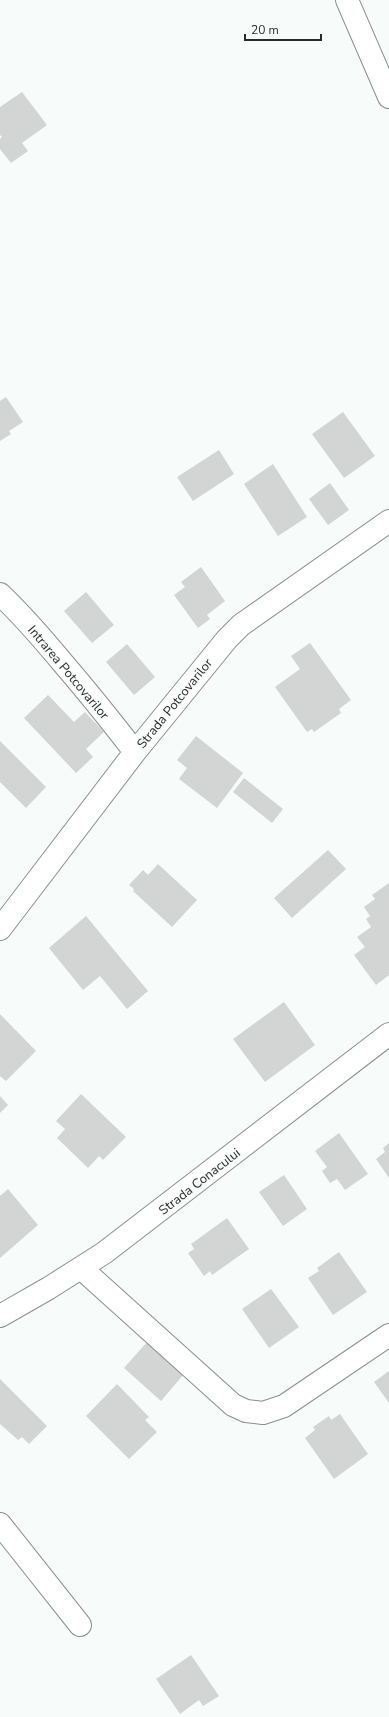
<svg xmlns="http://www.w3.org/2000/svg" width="389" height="1717" font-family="'Nunito Sans',sans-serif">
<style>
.building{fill:#d2d5d3}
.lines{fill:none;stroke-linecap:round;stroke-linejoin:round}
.minor-casing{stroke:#8b8e8c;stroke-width:24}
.minor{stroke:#fff;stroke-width:22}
.labels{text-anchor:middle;stroke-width:3;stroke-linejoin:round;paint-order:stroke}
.street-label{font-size:13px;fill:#292b2a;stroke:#f7fbf9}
</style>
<rect width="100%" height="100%" fill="#f7fbf9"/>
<path class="building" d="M22 92 47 125 22 143 28 151 11 163 0 149V139L2 137 0 135V107Z
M6 397 23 422 9 431 11 434 0 441V401Z
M343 412 375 456 344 478 312 434Z
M219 450 234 474 193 501 177 477Z
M273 464 307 517 278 536 244 484Z
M330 483 349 510 328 525 309 499Z
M201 567 225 601 207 615 210 619 198 628 174 595 185 587 181 582Z
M86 592 114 625 92 643 64 611Z
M310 643 351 700 339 709 341 713 314 732 312 729 307 732 275 687 300 669 291 656Z
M127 644 155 677 134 695 106 662Z
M48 695 74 722 85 712 104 732 86 749 93 757 76 773 24 718Z
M196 736 243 773 217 808 179 779 187 768 177 760Z
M0 741 46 787 26 808 0 782Z
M244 778 283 809 272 823 233 792Z
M328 850 346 869 292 918 274 898Z
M158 864 197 900 172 927 133 891 134 889 129 885 143 870 148 875Z
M389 883V975L376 985 354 955 365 947 357 937 371 927 366 919 370 916 364 907 375 899 372 895Z
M86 916 148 991 127 1009 100 976 83 990 49 948Z
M284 1002 315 1045 265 1082 233 1039Z
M0 1014 36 1051 6 1081 0 1076Z
M81 1094 126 1137 103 1160 99 1156 88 1168 57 1138 65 1129 56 1121Z
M0 1096 8 1105 0 1113Z
M339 1133 368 1174 345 1190 337 1179 330 1183 322 1171 327 1167 315 1151Z
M389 1143V1178L376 1159 385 1152 383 1148Z
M284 1175 307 1209 283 1226 259 1192Z
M8 1189 38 1225 0 1258V1196Z
M227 1218 249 1249 212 1275 210 1271 204 1276 188 1253 194 1249 191 1244Z
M339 1252 367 1292 333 1315 308 1278 319 1271 317 1268Z
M271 1289 299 1327 269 1348 242 1309Z
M147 1342 184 1374 161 1401 124 1368Z
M389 1371V1403L374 1382Z
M0 1379 47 1426 29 1444 22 1437 18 1440 0 1424Z
M117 1384 149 1417 145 1420 157 1432 129 1459 86 1416Z
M340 1414 368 1454 334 1479 305 1438 315 1430 313 1427 329 1416 331 1420Z
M191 1655 219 1696 203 1706 199 1700 180 1714 156 1679Z"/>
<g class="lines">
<g class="minor-casing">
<path id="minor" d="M347 0 389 97
M0 594C22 615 42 638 62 662 87 691 111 721 135 752
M0 929 135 752 227 639 241 625 389 521
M81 1268 233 1405 246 1411 263 1413 284 1406 389 1335
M0 1316 49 1288 104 1253 389 1034
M0 1524 80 1625"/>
</g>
<use href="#minor" class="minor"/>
</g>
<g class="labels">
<g class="street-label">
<text transform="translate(69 672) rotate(50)" y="5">Intrarea Potcovarilor</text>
<text transform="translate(174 703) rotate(-51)" y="5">Strada Potcovarilor</text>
<text transform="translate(199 1181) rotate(-38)" y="5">Strada Conacului</text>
</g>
</g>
<path d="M245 34v6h76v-6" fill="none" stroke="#292b2a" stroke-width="2"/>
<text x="251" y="34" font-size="12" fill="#292b2a" stroke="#f7fbf9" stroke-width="3" paint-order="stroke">20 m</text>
</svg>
